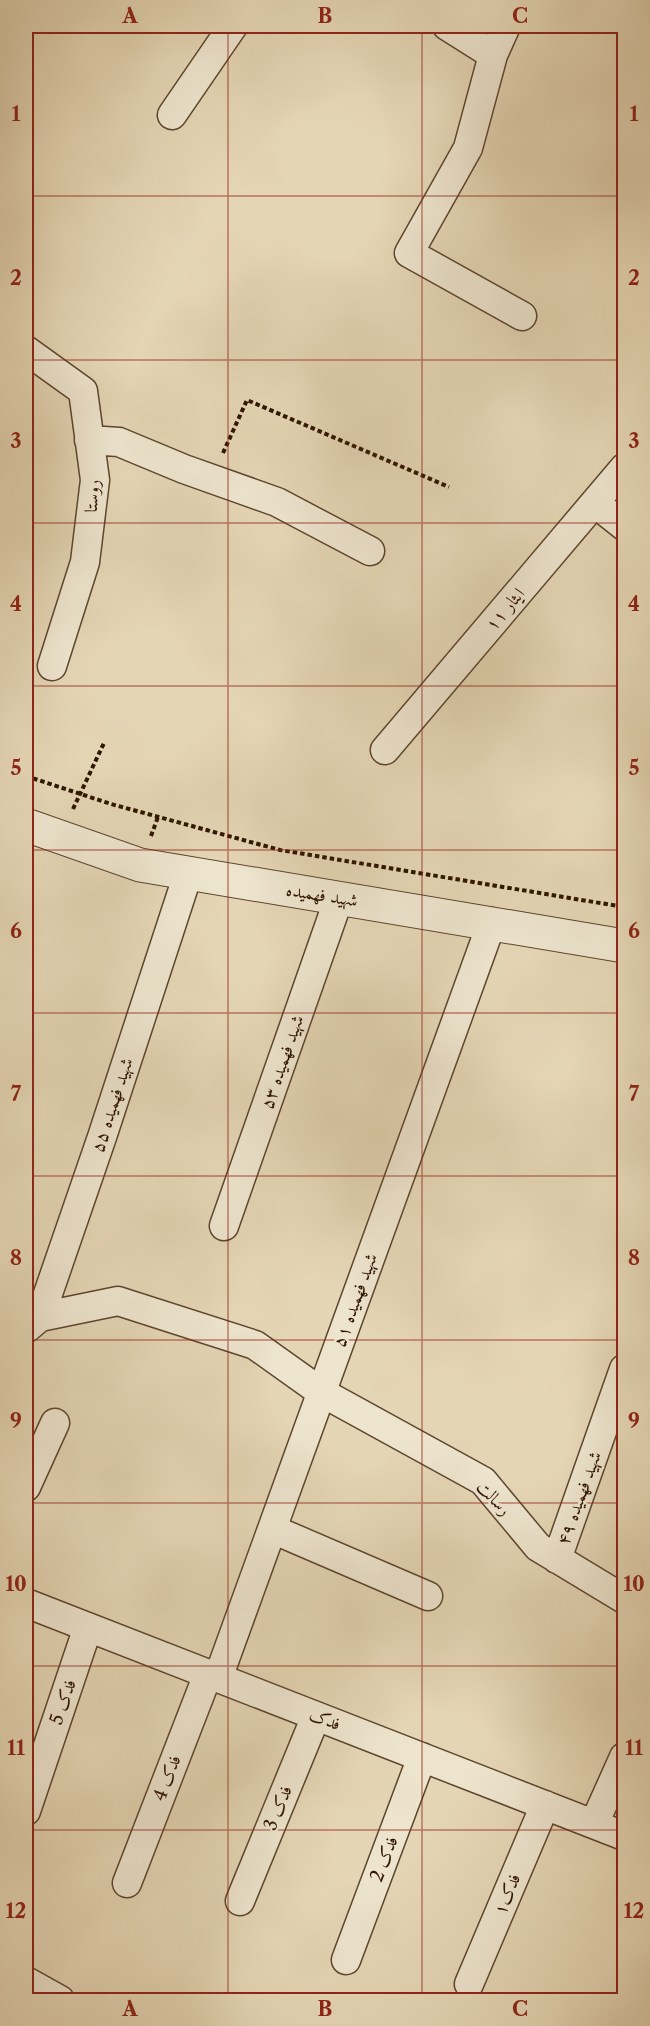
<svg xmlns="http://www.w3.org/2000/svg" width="650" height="2026" font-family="'Libre Caslon Text',Amiri,serif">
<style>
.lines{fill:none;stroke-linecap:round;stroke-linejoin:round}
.minor-casing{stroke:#5d452d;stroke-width:31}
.tertiary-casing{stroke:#5d452d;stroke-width:35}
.path{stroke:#301500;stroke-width:4;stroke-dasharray:4.5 3;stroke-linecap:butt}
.minor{stroke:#ede4ce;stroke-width:28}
.tertiary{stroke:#ede4ce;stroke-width:33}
.grid{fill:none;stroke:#8f2418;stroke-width:1.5;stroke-opacity:0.55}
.labels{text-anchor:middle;stroke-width:4.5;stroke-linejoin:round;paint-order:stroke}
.street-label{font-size:18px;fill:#301500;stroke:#ede4ce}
.neatline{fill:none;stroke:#8f2418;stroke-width:2}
.grid-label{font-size:20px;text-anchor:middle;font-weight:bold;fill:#8f2418}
</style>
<rect width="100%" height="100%" fill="#e4d5b4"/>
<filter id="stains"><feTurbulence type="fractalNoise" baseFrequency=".00333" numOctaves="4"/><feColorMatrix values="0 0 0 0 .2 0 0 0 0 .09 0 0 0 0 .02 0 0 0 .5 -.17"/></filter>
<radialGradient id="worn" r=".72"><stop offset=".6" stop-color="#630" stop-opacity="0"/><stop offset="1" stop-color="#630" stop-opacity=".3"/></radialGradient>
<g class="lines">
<g class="minor-casing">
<path id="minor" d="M447 26 493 55
M506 26 493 55 468 148 409 253 522 316
M172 115 233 26
M26 350 83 391 95 480 85 562 52 666
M89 440 119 442 184 469 277 502 370 551
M595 503 624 526
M385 750 624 468
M224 1226 339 898
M40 1317 118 1301 255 1345 321 1392 483 1481 538 1547 624 1599
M27 1328 40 1317 102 1137 188 874
M26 1487 55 1423
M272 1529 428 1596
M557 1559 624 1369
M26 1603 624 1836
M218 1678 492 922
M26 1811 88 1627
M594 1824 624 1757
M127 1883 208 1674
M240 1901 316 1716
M346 1960 422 1757
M26 1981 60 2000
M469 1984 545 1805"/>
</g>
<g class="tertiary-casing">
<path id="tertiary" d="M26 825 140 865 624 946"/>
</g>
<path class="path" d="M223 453 247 400 449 487
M26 776 111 804 280 850 624 907
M73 809 104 743
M151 836 158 817"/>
<use href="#minor" class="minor"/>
<use href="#tertiary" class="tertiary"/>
</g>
<path class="grid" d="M228 26V2000M422 26V2000M26 196H624M26 360H624M26 523H624M26 686H624M26 850H624M26 1013H624M26 1176H624M26 1340H624M26 1503H624M26 1666H624M26 1830H624"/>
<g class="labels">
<g class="street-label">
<text transform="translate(92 496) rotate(-86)" y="6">روستا</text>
<text transform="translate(505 609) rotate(-50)" y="6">ایثار ۱۱</text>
<text transform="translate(322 895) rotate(9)" y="6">شهید فهمیده</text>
<text transform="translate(282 1062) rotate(-71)" y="6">شهید فهمیده ۵۳</text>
<text transform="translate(112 1105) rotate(-72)" y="6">شهید فهمیده ۵۵</text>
<text transform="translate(355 1300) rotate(-70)" y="6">شهید فهمیده ۵۱</text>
<text transform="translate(494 1498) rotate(46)" y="6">رسالت</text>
<text transform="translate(579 1498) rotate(-70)" y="6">شهید فهمیده ۴۹</text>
<text transform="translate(63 1702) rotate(-71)" y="6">فدک 5</text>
<text transform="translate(325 1719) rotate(21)" y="6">فدک</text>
<text transform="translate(167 1778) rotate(-69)" y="6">فدک 4</text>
<text transform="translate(278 1808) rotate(-68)" y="6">فدک 3</text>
<text transform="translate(384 1859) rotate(-69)" y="6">فدک 2</text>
<text transform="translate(507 1894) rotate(-67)" y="6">فدک۱</text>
</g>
</g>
<rect width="650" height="2026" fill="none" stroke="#e4d5b4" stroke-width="66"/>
<rect x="33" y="33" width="584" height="1960" class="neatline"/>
<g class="grid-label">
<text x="130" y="23">A</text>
<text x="325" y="23">B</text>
<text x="520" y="23">C</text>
<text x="16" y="121">1</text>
<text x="634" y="121">1</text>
<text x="16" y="285">2</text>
<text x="634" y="285">2</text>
<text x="16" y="448">3</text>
<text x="634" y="448">3</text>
<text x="16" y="611">4</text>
<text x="634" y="611">4</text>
<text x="16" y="775">5</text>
<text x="634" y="775">5</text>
<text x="16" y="938">6</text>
<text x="634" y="938">6</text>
<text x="16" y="1101">7</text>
<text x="634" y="1101">7</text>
<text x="16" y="1265">8</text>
<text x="634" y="1265">8</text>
<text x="16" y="1428">9</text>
<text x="634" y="1428">9</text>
<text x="16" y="1591">10</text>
<text x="634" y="1591">10</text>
<text x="16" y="1755">11</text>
<text x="634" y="1755">11</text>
<text x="16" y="1918">12</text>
<text x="634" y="1918">12</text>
<text x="130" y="2016">A</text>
<text x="325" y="2016">B</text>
<text x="520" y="2016">C</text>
</g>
<rect width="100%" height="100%" filter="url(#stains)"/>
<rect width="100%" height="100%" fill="url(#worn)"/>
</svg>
